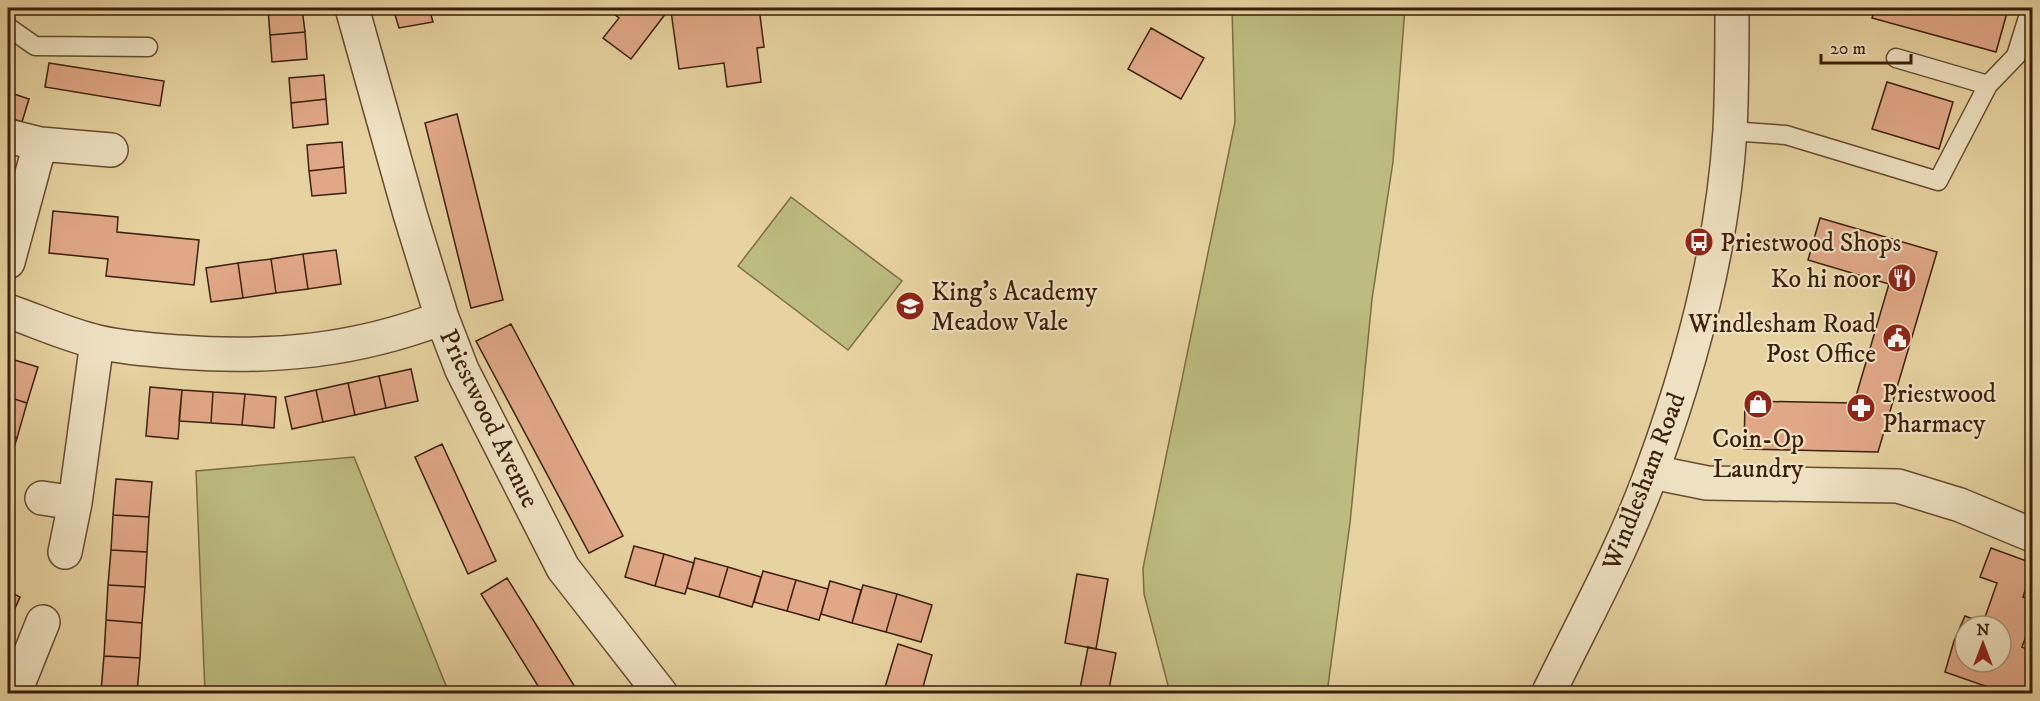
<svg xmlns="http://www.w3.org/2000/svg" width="2040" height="701" font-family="'IM FELL DW Pica',serif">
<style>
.green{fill:#bcbb80;stroke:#7c6d46;stroke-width:1.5}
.building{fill:#e1a888;stroke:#3b1f0b;stroke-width:1.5;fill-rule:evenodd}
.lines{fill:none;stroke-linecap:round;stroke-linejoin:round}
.lane-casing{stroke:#664c30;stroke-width:21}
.street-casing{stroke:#664c30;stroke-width:36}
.lane{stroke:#efe2c2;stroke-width:18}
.street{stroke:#efe2c2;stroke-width:33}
.labels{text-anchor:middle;stroke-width:4.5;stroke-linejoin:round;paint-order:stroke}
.poi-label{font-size:26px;fill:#3b1f0b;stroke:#efe2c2;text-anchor:start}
.street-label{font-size:26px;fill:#3b1f0b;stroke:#efe2c2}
</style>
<rect width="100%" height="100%" fill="#e7d3a1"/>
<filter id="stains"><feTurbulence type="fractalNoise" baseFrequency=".00333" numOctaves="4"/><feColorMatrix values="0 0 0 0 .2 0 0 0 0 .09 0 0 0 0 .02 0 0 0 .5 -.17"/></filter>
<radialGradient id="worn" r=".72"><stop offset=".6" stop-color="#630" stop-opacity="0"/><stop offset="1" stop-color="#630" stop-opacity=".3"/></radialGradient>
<path class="green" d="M1232 8H1405L1393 162 1372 299 1350 523 1327 693H1170L1144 594 1143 568 1235 122Z
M791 197 902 281 848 350 738 266Z
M354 457 449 693H205L196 471Z"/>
<path class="building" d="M302 8 305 32 270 35 268 9Z
M393 8H429L433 22 399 28Z
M606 8H670L631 59 603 38 619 18Z
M698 8H759L764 47 757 48 761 82 727 87 724 63 679 69 671 11Z
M1875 8H2003L2008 9 1996 52 1872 18Z
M1151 28 1204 58 1181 99 1128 69Z
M305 32 307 59 272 62 270 35Z
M49 63 164 81 160 106 45 87Z
M324 75 326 99 291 103 289 78Z
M1887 82 1953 102 1939 149 1872 129Z
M8 92 29 99 22 122 8 117Z
M326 99 328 124 293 128 291 103Z
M457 114 503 300 471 308 425 123Z
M342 142 344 167 309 171 307 145Z
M344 167 346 193 312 196 309 171Z
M53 211 118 217 117 232 199 240 194 285 106 276 108 259 49 253Z
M1820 218 1937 252 1878 452 1744 449 1745 401 1854 403 1889 284 1808 260Z
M336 250 341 284 308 289 303 254Z
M303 254 308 289 276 293 271 259Z
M271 259 276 293 243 298 238 263Z
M238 263 243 298 211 302 206 268Z
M511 324 623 536 589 553 476 341Z
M8 358 38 367 27 403 8 397Z
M411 369 418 401 386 408 379 376Z
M379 376 386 408 355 415 348 383Z
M348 383 355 415 323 422 316 390Z
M150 387 182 390 178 439 146 436Z
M182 390 213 392 211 423 179 421Z
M316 390 323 422 292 429 285 397Z
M213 392 245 394 242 425 211 423Z
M245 394 276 397 274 428 242 425Z
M8 397 27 403 17 438 8 435Z
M8 435 17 438 8 467Z
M442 444 496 561 468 574 415 457Z
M116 479 152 482 149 517 113 515Z
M113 515 149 517 147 552 111 550Z
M634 546 664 554 655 586 625 577Z
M1991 548 2032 563V571L2023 597 2032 601V632L2028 631 2022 647 2032 651V672L2025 694H2008L1945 672 1954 641 1965 616 1983 623 1997 583 1980 577ZM1965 626H2001V662H1965Z
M111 550 147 552 145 587 108 585Z
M664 554 694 563 685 594 655 586Z
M695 558 728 567 719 597 687 588Z
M728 567 761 577 752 607 719 597Z
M763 571 796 580 787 611 754 602Z
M1077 574 1108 579 1096 649 1065 643Z
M507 578 575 687 565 694H543L481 594Z
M796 580 828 589 819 620 787 611Z
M830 581 861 590 852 623 821 614Z
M108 585 145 587 142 623 106 620Z
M863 585 897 594 886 632 852 623Z
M8 591 20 597 8 624Z
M897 594 932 605 921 642 886 632Z
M106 620 142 623 140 658 104 656Z
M898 644 932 655 921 694H883Z
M1088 647 1116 653 1108 694H1079Z
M104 656 140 658 137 693 101 691Z"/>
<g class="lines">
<g class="lane-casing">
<path id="lane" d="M8 27 35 46 148 47
M1896 58 1988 85
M1730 131 1786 135 1938 181 1988 85 2016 56 2031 8"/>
</g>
<g class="street-casing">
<path id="street" d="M352 8 410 214 442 318 462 370 563 568 661 694
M8 136 40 144 111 150
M8 262 40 144
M8 311C37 321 67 335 98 342 124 348 152 350 179 352 272 359 355 351 442 318
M1652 472 1707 483 1898 486 1960 505 2032 535
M42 498 75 503
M65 552 75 503 97 342
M14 694 43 622
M1548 694C1584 620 1624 548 1652 471 1691 365 1723 244 1730 130 1732 90 1732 48 1732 8"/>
</g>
<use href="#lane" class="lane"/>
<use href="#street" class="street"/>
</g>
<defs>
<g id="bus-disc" transform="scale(1.5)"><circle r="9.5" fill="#8f2418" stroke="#efe2c2"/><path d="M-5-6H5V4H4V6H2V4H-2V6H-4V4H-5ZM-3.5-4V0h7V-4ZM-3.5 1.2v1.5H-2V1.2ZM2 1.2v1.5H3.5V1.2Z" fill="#fff"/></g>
<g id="restaurant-disc" transform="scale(1.5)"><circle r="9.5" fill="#8f2418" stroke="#efe2c2"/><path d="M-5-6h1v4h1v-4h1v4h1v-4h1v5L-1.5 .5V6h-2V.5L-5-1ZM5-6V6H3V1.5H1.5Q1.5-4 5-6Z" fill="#fff"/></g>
<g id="school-disc" transform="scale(1.5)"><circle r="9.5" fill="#8f2418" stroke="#efe2c2"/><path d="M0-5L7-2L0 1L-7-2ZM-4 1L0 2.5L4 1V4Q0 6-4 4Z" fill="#fff"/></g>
<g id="civic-disc" transform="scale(1.5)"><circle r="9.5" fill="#8f2418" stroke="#efe2c2"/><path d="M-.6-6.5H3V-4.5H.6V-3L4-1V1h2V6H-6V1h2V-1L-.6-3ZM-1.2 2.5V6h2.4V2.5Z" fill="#fff"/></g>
<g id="shop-disc" transform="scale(1.5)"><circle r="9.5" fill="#8f2418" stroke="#efe2c2"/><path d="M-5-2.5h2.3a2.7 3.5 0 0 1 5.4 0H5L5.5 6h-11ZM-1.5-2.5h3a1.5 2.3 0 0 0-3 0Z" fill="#fff"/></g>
<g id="pharmacy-disc" transform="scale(1.5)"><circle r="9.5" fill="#8f2418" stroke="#efe2c2"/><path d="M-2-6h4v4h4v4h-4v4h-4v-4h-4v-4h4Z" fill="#fff"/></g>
</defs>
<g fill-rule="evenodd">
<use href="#bus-disc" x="1699" y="242"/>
<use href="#restaurant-disc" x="1902" y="278"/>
<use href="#school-disc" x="910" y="306"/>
<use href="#civic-disc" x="1897" y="338"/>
<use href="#shop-disc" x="1758" y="404"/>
<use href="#pharmacy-disc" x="1861" y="408"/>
</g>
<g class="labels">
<g class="poi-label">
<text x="1720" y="251">Priestwood Shops</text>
<text x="1881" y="287" text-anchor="end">Ko hi noor</text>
<text x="931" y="300">King's Academy<tspan x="931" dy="30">Meadow Vale</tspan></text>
<text x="1876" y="332" text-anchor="end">Windlesham Road<tspan x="1876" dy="30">Post Office</tspan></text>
<text x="1882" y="402">Priestwood<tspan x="1882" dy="30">Pharmacy</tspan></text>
<text x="1758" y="447" text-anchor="middle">Coin-Op<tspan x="1758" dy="30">Laundry</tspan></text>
</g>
<g class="street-label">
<text transform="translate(490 418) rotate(64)" y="9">Priestwood Avenue</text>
<text transform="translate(1643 481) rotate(-69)" y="9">Windlesham Road</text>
</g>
</g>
<rect width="2040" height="701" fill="none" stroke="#e7d3a1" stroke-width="30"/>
<rect x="9" y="9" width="2022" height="683" fill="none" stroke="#3b1f0b" stroke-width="3"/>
<rect x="15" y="15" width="2010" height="671" fill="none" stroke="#3b1f0b" stroke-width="1.5"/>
<g transform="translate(1983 644)"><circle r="28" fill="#efe2c2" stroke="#a79479" stroke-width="1.5"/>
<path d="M0-4.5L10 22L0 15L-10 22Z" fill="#8f2418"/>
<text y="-9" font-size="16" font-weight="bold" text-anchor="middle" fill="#3b1f0b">N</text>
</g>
<path d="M1821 54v9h90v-9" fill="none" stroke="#3b1f0b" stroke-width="3"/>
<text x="1830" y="54" font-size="18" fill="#3b1f0b" stroke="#efe2c2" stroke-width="4.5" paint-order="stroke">20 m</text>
<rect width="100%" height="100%" filter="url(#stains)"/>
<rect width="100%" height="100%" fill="url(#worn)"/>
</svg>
